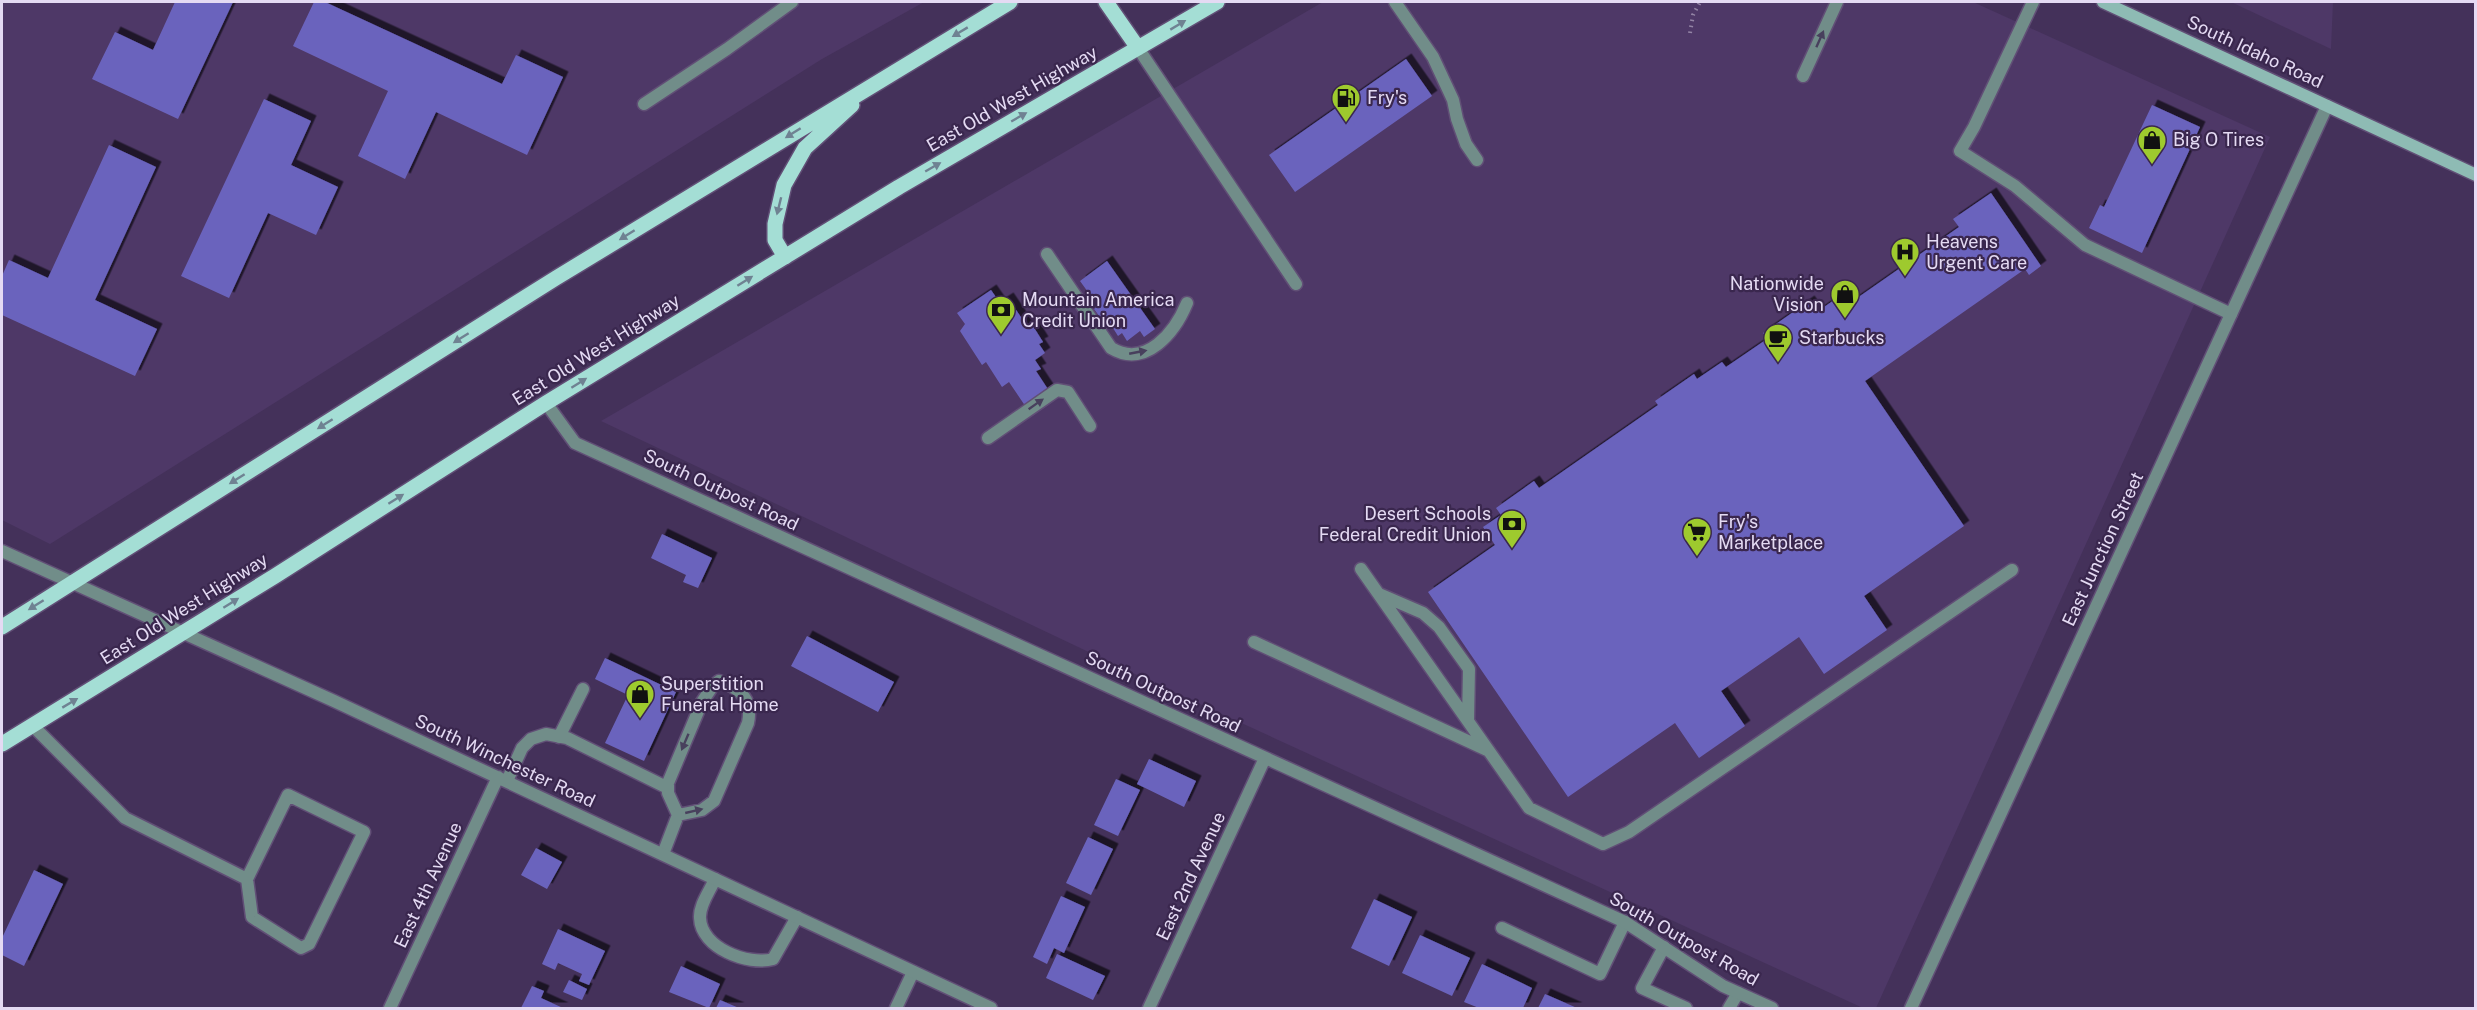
<svg xmlns="http://www.w3.org/2000/svg" width="2477" height="1010" font-family="'Public Sans',sans-serif">
<style>
.built{fill:#4e3867}
.building{fill:#6b64bd;filter:url(#shadow)}
.lines{fill:none;stroke-linecap:round;stroke-linejoin:round}
.lane-casing{stroke:#614f76;stroke-width:15}
.street-casing{stroke:#614f76;stroke-width:15}
.secondary-casing{stroke:#614f76;stroke-width:15}
.primary-casing{stroke:#614f76;stroke-width:18}
.path{stroke:#9384a5;stroke-width:4;stroke-dasharray:1.5 4.5;stroke-linecap:butt}
.lane{stroke:#718d89;stroke-width:12}
.street{stroke:#718d89;stroke-width:12}
.secondary{stroke:#8ebbb4;stroke-width:12}
.primary{stroke:#a4ded5;stroke-width:15}
.oneway{fill:#6f8292}
.oneway2{fill:#48405d}
.labels{text-anchor:middle;stroke-width:4.5;stroke-linejoin:round;paint-order:stroke}
.street-label{font-size:18px;fill:#e4daf3;stroke:#3a274e}
.poi-label{font-size:18px;fill:#e4daf3;stroke:#3a274e;text-anchor:start}
</style>
<defs>
<filter id="shadow"><feDropShadow dx="5.5" dy="-5.5" stdDeviation="0" flood-color="#0009"/></filter>
</defs>
<rect width="100%" height="100%" fill="#44315a"/>
<path class="built" d="M2 2H924L822 59 50 544 2 520Z
M1323 2H1973L2270 137 1876 1008H1863L1154 683 601 421Z
M2231 2H2333L2331 49Z"/>
<path class="building" d="M175 2H233L178 119 92 79 115 32 153 50Z
M314 2H325L502 84 516 55 563 77 527 155 436 112 405 179 358 156 388 91 293 46Z
M1406 59 1432 96 1295 192 1269 155Z
M264 99 311 121 291 165 338 187 316 235 268 213 229 298 181 276Z
M2152 105 2200 127 2142 253 2089 228 2100 205 2104 207Z
M109 145 156 167 95 300 157 329 135 376 2 315V276L9 260 48 278Z
M1991 193 2041 266 2029 275 2025 269 1865 381 1964 526 1864 596 1887 630 1824 674 1799 637 1721 691 1745 726 1699 758 1675 723 1568 797 1428 592 1495 545 1483 527 1501 515 1496 508 1534 481 1539 488 1658 405 1655 401 1694 374 1697 379 1722 362 1726 367 1767 339 1763 333 1809 301 1817 312 1844 293 1850 303 1959 227 1953 219Z
M1107 261 1155 329 1144 337 1140 331 1127 341 1122 333 1118 336 1106 317 1102 320 1094 309 1098 306 1080 281Z
M991 290 1000 303 1008 298 1029 329 1033 326 1043 342 1039 344 1045 353 1035 360 1041 369 1036 371 1055 400 1032 416 1009 382 1002 387 986 362 982 365 960 331 965 324 957 313Z
M662 534 712 558 698 588 683 582 686 575 651 558Z
M807 636 894 682 878 712 791 666Z
M605 658 676 692 644 761 605 743 628 695 595 679Z
M1149 759 1196 781 1184 807 1137 784Z
M1116 779 1140 790 1118 836 1094 825Z
M1088 837 1113 849 1091 895 1066 883Z
M536 848 562 862 547 889 521 875Z
M34 870 63 884 24 966 2 955V938Z
M1061 896 1085 907 1064 953 1054 948 1047 964 1033 957Z
M1374 899 1412 917 1389 966 1351 948Z
M558 929 605 951 589 985 579 981 582 974 558 963 555 970 542 964Z
M1420 935 1470 958 1452 996 1402 973Z
M1057 954 1105 976 1093 1000 1046 978Z
M1482 964 1532 988 1523 1008H1479L1464 1002Z
M681 966 720 984 709 1008 669 992Z
M569 980 587 989 582 1000 563 992Z
M532 986 544 991 541 998 563 1008H521Z
M1545 994 1577 1008H1538Z
M720 1000 739 1008H716Z"/>
<g class="lines">
<g class="lane-casing">
<path id="lane" d="M1395 2 1433 57 1453 100 1457 119 1466 144 1477 160
M2033 2 1974 127 1960 151 2015 186 2085 245 2231 314
M1138 48 1296 284
M1803 76 1837 2
M644 104 727 49 792 2
M1047 254 1111 348C1146 369 1175 332 1187 303
M988 438 1057 390 1068 392 1090 426
M1361 569 1529 808 1603 844 1629 832 2012 570
M1379 594 1423 613 1439 627 1469 669 1468 721
M1254 642 1487 750
M32 725 125 818 247 879 252 917 301 948 309 944 364 832 288 795 247 879
M559 737 583 689
M507 781 522 748 531 739 546 734 567 738 668 788
M663 854 678 815 702 810 714 801 748 723C753 699 740 688 719 681L712 687 702 702 668 783V793L678 815
M715 879C710 891 699 905 700 918 701 948 748 966 773 959L797 917
M1502 928 1600 974 1625 922
M1664 947 1642 988 1686 1008
M896 1008 913 972
M1729 1008 1738 993"/>
</g>
<g class="street-casing">
<path id="street" d="M546 403 575 443 1625 922 1723 986 1772 1008
M2 551 334 701 991 1008
M390 1008 498 777
M1149 1008 1265 758
M1911 1008 2327 106"/>
</g>
<g class="secondary-casing">
<path id="secondary" d="M2103 2 2476 175"/>
</g>
<g class="primary-casing">
<path id="primary" d="M1106 2 1138 48
M785 257 775 240V224L784 185 805 148 852 105
M2 627 556 278 1010 2
M2 744 275 576 546 403 899 187 1217 2"/>
</g>
<path class="path" d="M1690 33 1693 15 1700 2"/>
<use href="#lane" class="lane"/>
<use href="#street" class="street"/>
<use href="#secondary" class="secondary"/>
<use href="#primary" class="primary"/>
</g>
<defs><path id="oneway-solid" d="M-6-.8H1V-3.2L6.5 0L1 3.2V.8H-6Z" transform="scale(1.5)"/></defs>
<g class="oneway">
<use href="#oneway-solid" transform="translate(1178 25) rotate(-31)"/>
<use href="#oneway-solid" transform="translate(960 32) rotate(149)"/>
<use href="#oneway-solid" transform="translate(1019 117) rotate(-30)"/>
<use href="#oneway-solid" transform="translate(793 133) rotate(148)"/>
<use href="#oneway-solid" transform="translate(933 167) rotate(-30)"/>
<use href="#oneway-solid" transform="translate(779 206) rotate(104)"/>
<use href="#oneway-solid" transform="translate(627 235) rotate(148)"/>
<use href="#oneway-solid" transform="translate(745 281) rotate(-32)"/>
<use href="#oneway-solid" transform="translate(461 338) rotate(148)"/>
<use href="#oneway-solid" transform="translate(579 383) rotate(-32)"/>
<use href="#oneway-solid" transform="translate(325 424) rotate(148)"/>
<use href="#oneway-solid" transform="translate(237 479) rotate(148)"/>
<use href="#oneway-solid" transform="translate(396 499) rotate(-32)"/>
<use href="#oneway-solid" transform="translate(231 603) rotate(-32)"/>
<use href="#oneway-solid" transform="translate(36 605) rotate(148)"/>
<use href="#oneway-solid" transform="translate(70 703) rotate(-31)"/>
</g>
<g class="oneway2">
<use href="#oneway-solid" transform="translate(1820 39) rotate(-66)"/>
<use href="#oneway-solid" transform="translate(1138 352) rotate(-11)"/>
<use href="#oneway-solid" transform="translate(1036 404) rotate(-35)"/>
<use href="#oneway-solid" transform="translate(685 742) rotate(113)"/>
<use href="#oneway-solid" transform="translate(694 811) rotate(-13)"/>
</g>
<defs>
<g id="fuel-pin" transform="scale(1.5)"><path d="M0 17L-7.5 6A9.5 9.5 0 1 1 7.5 6Z" fill="#9eca2e" stroke="#3a274e"/><path d="M-5.5-6h7V0h2V4h1.3V-2.5L3-4.5l.8-.8L6-3V5H2.5V1h-1V6h-7ZM-4.2-4.7v3.2H.2V-4.7Z" fill="#111"/></g>
<g id="shop-pin" transform="scale(1.5)"><path d="M0 17L-7.5 6A9.5 9.5 0 1 1 7.5 6Z" fill="#9eca2e" stroke="#3a274e"/><path d="M-5-2.5h2.3a2.7 3.5 0 0 1 5.4 0H5L5.5 6h-11ZM-1.5-2.5h3a1.5 2.3 0 0 0-3 0Z" fill="#111"/></g>
<g id="hospital-pin" transform="scale(1.5)"><path d="M0 17L-7.5 6A9.5 9.5 0 1 1 7.5 6Z" fill="#9eca2e" stroke="#3a274e"/><path d="M-5-5h3v3.5h4V-5h3V5h-3V1.5h-4V5h-3Z" fill="#111"/></g>
<g id="bank-pin" transform="scale(1.5)"><path d="M0 17L-7.5 6A9.5 9.5 0 1 1 7.5 6Z" fill="#9eca2e" stroke="#3a274e"/><path d="M-6-4H6V4H-6ZM0-2.3a2.3 2.3 0 1 0 0 4.6a2.3 2.3 0 1 0 0-4.6Z" fill="#111"/></g>
<g id="cafe-pin" transform="scale(1.5)"><path d="M0 17L-7.5 6A9.5 9.5 0 1 1 7.5 6Z" fill="#9eca2e" stroke="#3a274e"/><path d="M-5.5-4.5H6V0H3Q3 3.5 0 3.5H-2.5Q-5.5 3.5-5.5 0ZM3-3.2v2h1.7v-2ZM-6 4.5H4V6H-6Z" fill="#111"/></g>
<g id="supermarket-pin" transform="scale(1.5)"><path d="M0 17L-7.5 6A9.5 9.5 0 1 1 7.5 6Z" fill="#9eca2e" stroke="#3a274e"/><path d="M-6-5.5h2.5l.6 2H6L4.5 2H-2.5L-4.4-4H-6ZM-1.5 3.2a1.3 1.3 0 1 0 .1 0ZM3 3.2a1.3 1.3 0 1 0 .1 0Z" fill="#111"/></g>
</defs>
<g fill-rule="evenodd">
<use href="#fuel-pin" x="1346" y="98"/>
<use href="#shop-pin" x="2152" y="140"/>
<use href="#hospital-pin" x="1905" y="252"/>
<use href="#shop-pin" x="1845" y="294"/>
<use href="#bank-pin" x="1001" y="310"/>
<use href="#cafe-pin" x="1778" y="338"/>
<use href="#bank-pin" x="1512" y="524"/>
<use href="#supermarket-pin" x="1697" y="532"/>
<use href="#shop-pin" x="640" y="694"/>
</g>
<g class="labels">
<g class="street-label">
<text transform="translate(2255 52) rotate(25)" y="6">South Idaho Road</text>
<text transform="translate(1012 99) rotate(-30)" y="6">East Old West Highway</text>
<text transform="translate(596 350) rotate(-32)" y="6">East Old West Highway</text>
<text transform="translate(721 490) rotate(25)" y="6">South Outpost Road</text>
<text transform="translate(2103 549) rotate(-65)" y="6">East Junction Street</text>
<text transform="translate(184 609) rotate(-32)" y="6">East Old West Highway</text>
<text transform="translate(1163 692) rotate(25)" y="6">South Outpost Road</text>
<text transform="translate(505 761) rotate(25)" y="6">South Winchester Road</text>
<text transform="translate(1191 876) rotate(-65)" y="6">East 2nd Avenue</text>
<text transform="translate(428 885) rotate(-65)" y="6">East 4th Avenue</text>
<text transform="translate(1684 939) rotate(30)" y="6">South Outpost Road</text>
</g>
<g class="poi-label">
<text x="1367" y="104">Fry's</text>
<text x="2173" y="146">Big O Tires</text>
<text x="1926" y="248">Heavens<tspan x="1926" dy="21">Urgent Care</tspan></text>
<text x="1824" y="290" text-anchor="end">Nationwide<tspan x="1824" dy="21">Vision</tspan></text>
<text x="1022" y="306">Mountain America<tspan x="1022" dy="21">Credit Union</tspan></text>
<text x="1799" y="344">Starbucks</text>
<text x="1491" y="520" text-anchor="end">Desert Schools<tspan x="1491" dy="21">Federal Credit Union</tspan></text>
<text x="1718" y="528">Fry's<tspan x="1718" dy="21">Marketplace</tspan></text>
<text x="661" y="690">Superstition<tspan x="661" dy="21">Funeral Home</tspan></text>
</g>
</g>
<rect width="2477" height="1010" fill="none" stroke="#e4daf3" stroke-width="6"/>
</svg>
